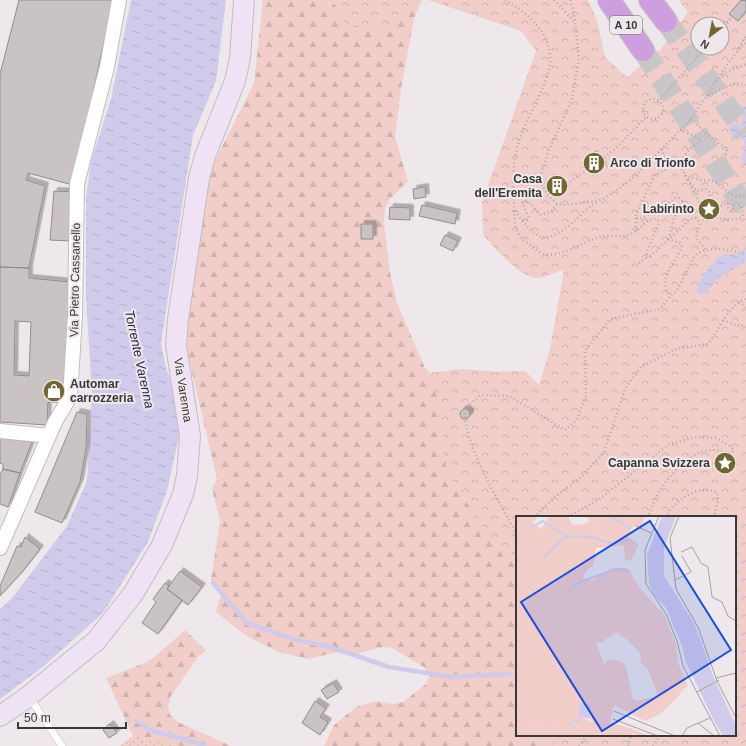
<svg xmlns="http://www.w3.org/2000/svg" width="746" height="746" font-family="Helvetica,sans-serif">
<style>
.grass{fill:url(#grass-dots)}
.forest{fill:url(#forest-firs);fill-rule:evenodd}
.park{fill:url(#park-crowns);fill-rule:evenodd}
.water{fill:url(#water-ripples)}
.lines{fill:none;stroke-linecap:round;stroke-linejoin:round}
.stream{stroke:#d1cbeb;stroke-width:4.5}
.building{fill:#c9c3c4;stroke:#928c8e;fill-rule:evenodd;filter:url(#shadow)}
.highway-tunnel{stroke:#cac5c8;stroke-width:22;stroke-dasharray:22 11;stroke-linecap:butt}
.lane-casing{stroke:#c2bcc0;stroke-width:8}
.street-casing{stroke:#c2bcc0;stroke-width:16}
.secondary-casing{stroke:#c2bcc0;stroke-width:22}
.highway-casing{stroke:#c8c7c7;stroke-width:24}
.path{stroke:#aea9ac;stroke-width:2.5;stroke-dasharray:1 3;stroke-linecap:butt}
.lane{stroke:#fff;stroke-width:7}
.street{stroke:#fff;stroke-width:14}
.secondary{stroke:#f0e2f5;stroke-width:20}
.highway{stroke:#ce9ede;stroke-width:22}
.labels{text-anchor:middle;stroke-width:4;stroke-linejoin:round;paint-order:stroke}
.shield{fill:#eee8ec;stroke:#6f6c6e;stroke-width:1}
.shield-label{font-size:11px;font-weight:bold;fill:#393738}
.poi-label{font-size:12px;font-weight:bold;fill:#393738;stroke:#eee8ec;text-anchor:end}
.street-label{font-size:12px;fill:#393738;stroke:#eee8ec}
.water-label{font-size:13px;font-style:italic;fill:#2c214a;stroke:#eee8ec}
.inset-river{fill:none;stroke:#d1cbeb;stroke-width:2}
.inset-road{fill:none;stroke:#a6a1a4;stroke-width:1}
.view{fill:#1d4ed8;fill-opacity:0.15;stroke:#1d4ed8;stroke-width:2}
.inset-edge{fill:none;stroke:#393738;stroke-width:2}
</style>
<defs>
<pattern id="grass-dots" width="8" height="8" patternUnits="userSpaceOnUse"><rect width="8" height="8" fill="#f1ceca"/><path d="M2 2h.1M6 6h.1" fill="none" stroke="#cfb2ae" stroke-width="1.8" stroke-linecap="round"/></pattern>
<pattern id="forest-firs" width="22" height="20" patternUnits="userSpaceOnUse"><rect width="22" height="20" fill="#f1ceca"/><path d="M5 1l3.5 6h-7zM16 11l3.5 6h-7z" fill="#cfb2ae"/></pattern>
<pattern id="park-crowns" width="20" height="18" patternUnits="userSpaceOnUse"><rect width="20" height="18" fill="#f1ceca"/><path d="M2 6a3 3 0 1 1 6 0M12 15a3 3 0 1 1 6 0" fill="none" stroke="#cfb2ae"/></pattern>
<pattern id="water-ripples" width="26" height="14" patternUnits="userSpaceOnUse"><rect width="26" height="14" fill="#d1cbeb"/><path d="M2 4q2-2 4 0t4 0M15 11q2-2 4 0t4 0" fill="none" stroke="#b4afca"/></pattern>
<filter id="shadow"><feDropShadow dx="3.5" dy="-3.5" stdDeviation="0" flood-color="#0004"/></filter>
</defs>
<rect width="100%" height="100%" fill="#eee8ec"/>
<path class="grass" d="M133 736 182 746H120Z"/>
<path class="forest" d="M263 0H422L414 18 401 88 395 137 408 181 389 200 385 208 384 223 390 273 397 303 425 368 430 373 462 369 496 372 525 371 539 385 731 366 746 746H324L334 725 356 707 375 701 393 704 403 702 426 684 430 675 425 668 392 648 383 647 356 654 337 652 308 659 279 652 245 635 216 612 221 594 211 580 220 520 212 489 217 479 188 355 186 320 203 198 212 167 254 83ZM517 517H735V735H517Z
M185 630 206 651 198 657 171 696 168 706 170 715 178 722 231 746H182L133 736 106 678 145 663 158 654Z"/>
<path class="park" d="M332 0H421L400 23 385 32 346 24Z
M428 0H588L597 20 605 57 627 77 660 50 688 12 679 1 681 0H746V106L741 107 743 116 741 123 738 125 736 139 739 138C743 141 745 144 745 149 741 156 740 160 746 167V746H552L562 735H735V517H517V565L511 558 495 546 448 473 443 451V424L438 400 430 373 462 369 496 372 525 371 539 385 550 349 564 270C555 272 545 278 537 278 519 277 494 247 483 235L482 202 536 51 521 31ZM698 24H722V48H698Z"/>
<path class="water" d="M131 0H226L216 81 193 135 161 343 165 364 174 392 179 436 167 491 148 542 103 613 44 666 0 699V609L12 598 67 526 87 481 92 393 86 298V198L91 162 111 99Z
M741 106H746V167C740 160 741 156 745 149L744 142 739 138 736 139 732 137 729 128 733 123 738 125 741 123 743 116Z
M745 243 746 260 743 264 724 274 715 281 703 295 699 294 696 289C706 274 714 249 736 255L744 249Z"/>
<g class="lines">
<path class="stream" d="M213 583 247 623 297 640 327 646 389 667 451 677 511 674
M137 721 150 730 198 743 204 746"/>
</g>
<path class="building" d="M19 0H113L73 185 28 173 26 180 45 186 29 268 0 267V74Z
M741 0 746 1V11L738 21 729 14Z
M593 154 603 166 595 172 585 160Z
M558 179 565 190 560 193 558 191 554 193 550 187 554 185 553 183Z
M425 187 426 197 414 199 413 189Z
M54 191 75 192 71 241 50 240Z
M422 205 457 213 455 224 419 216Z
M390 207 410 208V220L389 219Z
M361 224H373V239H361Z
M445 235 458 241 453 251 440 245Z
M0 267 29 268V278L70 282 63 403 48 402 47 425 0 422ZM15 321 31 322 29 376 14 375Z
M460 414a5 5 0 1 1 10 0a5 5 0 1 1-10 0Z
M77 412 87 414 86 448 80 482 62 523 35 512Z
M0 438 32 442 20 473 3 469V464L0 463Z
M3 469 20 473 8 507 0 504V475Z
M25 537 40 549 22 572 0 596V586L17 546 21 547Z
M180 571 202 587 188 605 167 589Z
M165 583 169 586 167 589 182 600 158 634 142 623 156 602 153 599Z
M333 683 339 692 327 699 321 690Z
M315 701 326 708 320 717 328 722 320 735 302 723Z
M110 724 117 733 109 738 103 730Z"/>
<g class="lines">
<path class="highway-tunnel" d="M666 21 746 133
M643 50 746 210"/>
<g class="lane-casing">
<path id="lane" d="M30 698 62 746"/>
</g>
<g class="street-casing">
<path id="street" d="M0 431 49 436
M0 548 55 422 70 397 75 315 77 184 107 67 119 0"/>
</g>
<g class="secondary-casing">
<path id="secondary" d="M0 716 25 699 96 641 133 594 162 545 183 494 187 476 190 436 176 345 178 319 199 178 205 156 235 81 240 58 244 0"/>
</g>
<g class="highway-casing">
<path id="highway" d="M609 0 643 50
M650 0 666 21"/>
</g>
<path class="path" d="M505 0C526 13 546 27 550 54 553 77 530 110 522 133 512 158 512 180 514 207 514 215 514 224 517 231 520 238 526 242 531 246 534 249 540 253 544 254 564 258 585 239 604 236 613 235 623 238 631 234 640 230 646 218 657 219L659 223 647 251V254L651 256 690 219 696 218 700 223 696 235 697 239 706 250
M554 0 574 21
M570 0 574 14 579 59 572 99 549 150 542 171 541 183 548 195 557 204 564 205 601 200 623 186 637 174 691 119 726 66 739 49 746 43
M744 13 746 14
M722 29 731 18
M739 48 746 35
M722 74 746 64
M708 95 735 83 746 85
M643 109a10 10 0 1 1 20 0a10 10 0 1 1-20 0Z
M658 102 705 48
M691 119 709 136 727 149 726 154 722 155
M680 130 701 139C698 145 695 145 691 148 685 153 683 160 681 167L688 180 697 191 706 189 710 193V200L715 207H719L728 203V208L731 211 733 210 734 203 737 202 741 206 743 215 741 218C707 225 701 206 688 180
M661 149 669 164 667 169 655 175 636 214V218L640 219 666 205 675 198H679L682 201 674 218 669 238
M601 160 615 149 646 117
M685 175C691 178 697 179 703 180 706 181 710 180 713 181 726 186 728 200 746 195
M564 187 578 176 591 168
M515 211 529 229 542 238C567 236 578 212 599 201
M523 220 525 221 529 218 522 203 524 201C532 202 535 211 541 215L552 211 557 204
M636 231V218
M668 239 680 243 682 247C676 262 655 281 671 295
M639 263 649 256
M739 302 746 307
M723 320 735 325 746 326
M534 517 555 497 580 478 604 452 625 389 641 367 676 349 708 344C720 329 727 306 746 299
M568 517 601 498 669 444 695 437 716 438 730 446 734 450 732 453C721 451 709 448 698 453 695 454 691 458 688 460 667 476 657 492 648 517
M665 517C672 505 687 493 701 490 706 489 711 491 717 492L718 501 714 517
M517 534C500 504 462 442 465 408L481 395 509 396 565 430 577 420 586 396 585 351 610 319 660 309 671 295 676 292 694 257C704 244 732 250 746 254
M579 746 587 735
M628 746 631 735
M653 746 661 735"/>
<use href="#lane" class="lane"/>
<use href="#street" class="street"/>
<use href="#secondary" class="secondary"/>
<use href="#highway" class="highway"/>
</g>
<defs>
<g id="building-disc" transform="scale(1.15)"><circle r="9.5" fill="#726633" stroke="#eee8ec"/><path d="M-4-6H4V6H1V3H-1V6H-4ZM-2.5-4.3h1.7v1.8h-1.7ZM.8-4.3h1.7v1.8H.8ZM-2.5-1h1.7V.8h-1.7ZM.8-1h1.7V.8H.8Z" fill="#fff"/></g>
<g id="sight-disc" transform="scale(1.15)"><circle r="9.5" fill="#726633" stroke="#eee8ec"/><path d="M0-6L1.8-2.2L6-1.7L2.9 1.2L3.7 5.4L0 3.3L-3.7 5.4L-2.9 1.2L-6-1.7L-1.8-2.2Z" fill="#fff"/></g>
<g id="shop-disc" transform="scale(1.15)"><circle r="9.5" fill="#726633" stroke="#eee8ec"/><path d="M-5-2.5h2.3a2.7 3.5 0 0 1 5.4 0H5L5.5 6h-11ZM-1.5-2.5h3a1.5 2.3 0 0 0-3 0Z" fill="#fff"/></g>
</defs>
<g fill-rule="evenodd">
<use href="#building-disc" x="594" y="163"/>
<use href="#building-disc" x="557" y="186"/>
<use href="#sight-disc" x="709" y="209"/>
<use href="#shop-disc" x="54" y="391"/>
<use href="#sight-disc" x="725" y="463"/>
</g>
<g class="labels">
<rect class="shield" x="610" y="16" width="32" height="18" rx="3"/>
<g class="shield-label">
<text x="626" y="29">A 10</text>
</g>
<g class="poi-label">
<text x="610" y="167" text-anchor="start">Arco di Trionfo</text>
<text x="542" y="183">Casa<tspan x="542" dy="14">dell'Eremita</tspan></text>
<text x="694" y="213">Labirinto</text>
<text x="70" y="388" text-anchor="start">Automar<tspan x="70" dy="14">carrozzeria</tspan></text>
<text x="710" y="467">Capanna Svizzera</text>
</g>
<g class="street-label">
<text transform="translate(75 280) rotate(-89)" y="4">Via Pietro Cassanello</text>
<text transform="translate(183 390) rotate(81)" y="4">Via Varenna</text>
</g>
<g class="water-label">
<text transform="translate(140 359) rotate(78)" y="5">Torrente Varenna</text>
</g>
</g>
<g transform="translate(516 516)">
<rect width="220" height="220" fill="#eee8ec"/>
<path d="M0 0H21L13 13 17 25 16 26 0 24ZM72 0H129L125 10 116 11 112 21 101 25 78 19 80 8 73 5ZM97 208 111 211 133 220H121L118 217 113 220H88V216L94 215Z" fill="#f1ceca"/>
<path d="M34 0H51L57 9 69 8 73 5 80 8 78 19 101 25 112 21 123 28 115 45 109 44 108 29 80 32 77 50 69 56 67 64H77L96 52H111L126 75 148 99 160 128 162 147 172 169 157 184 142 180 132 153 125 147 124 137 113 125 100 116 84 127 80 126 13 207V220H0L17 25 13 13 15 6 25 13Z" fill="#f1ceca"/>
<path d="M13 207 49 209 56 215 69 218V220H13Z" fill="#f1ceca"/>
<path d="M15 6 29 18 32 34 41 42 43 49 37 73 39 79 48 86 86 101 100 116 84 127 80 126 88 148 92 144H100L106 146 110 151 117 183 121 185 142 180 145 170 152 168 158 171V178L164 179 144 198 129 205 98 189 94 206 97 208 94 215 88 216V220H69V218L49 214 48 209 13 207V220H0V20L16 26ZM64 186 73 190 75 196 72 202 76 203 75 206 67 201 54 212 55 207 63 203Z" fill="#f1ceca" fill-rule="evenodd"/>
<path d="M146 0H160L148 32V60L179 109 198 162 220 210V220H207L197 203 169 144 167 132 150 92 137 78 133 67 131 39ZM68 186 75 191 74 200 72 201 77 204 67 201 61 207 56 208 59 212 56 213 54 208 63 203V187Z" fill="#d1cbeb"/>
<path class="inset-river" d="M95 0 114 12M15 12 27 5 50 20 76 21 94 27 113 24M27 42 50 20M54 73 64 66 94 55 105 53 115 56"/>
<path class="inset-road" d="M143 0 129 34 130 68 150 98 161 125 167 150 204 220M163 0 154 22 160 73 182 111 201 165 220 202M120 10 135 17M165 36 176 31 185 47 192 51 196 81 206 86 212 100 220 105M159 64 175 56 166 40M200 162 220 157M181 176 203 164M98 195 159 220M97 203 142 220M182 207 198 220M166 220 171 212 194 202"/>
<path class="view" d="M134 5 215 134 86 215 5 86Z"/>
<rect width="220" height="220" class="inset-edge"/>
</g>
<g transform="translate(710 36) rotate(212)"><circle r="19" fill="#eee8ec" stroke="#a6a1a4"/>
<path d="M0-3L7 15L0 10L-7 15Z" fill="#726633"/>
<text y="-6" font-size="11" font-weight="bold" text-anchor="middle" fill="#393738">N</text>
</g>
<path d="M18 722v6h108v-6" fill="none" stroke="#393738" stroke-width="2"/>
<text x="24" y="722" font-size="12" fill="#393738" stroke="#eee8ec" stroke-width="3" paint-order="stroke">50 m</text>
</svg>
